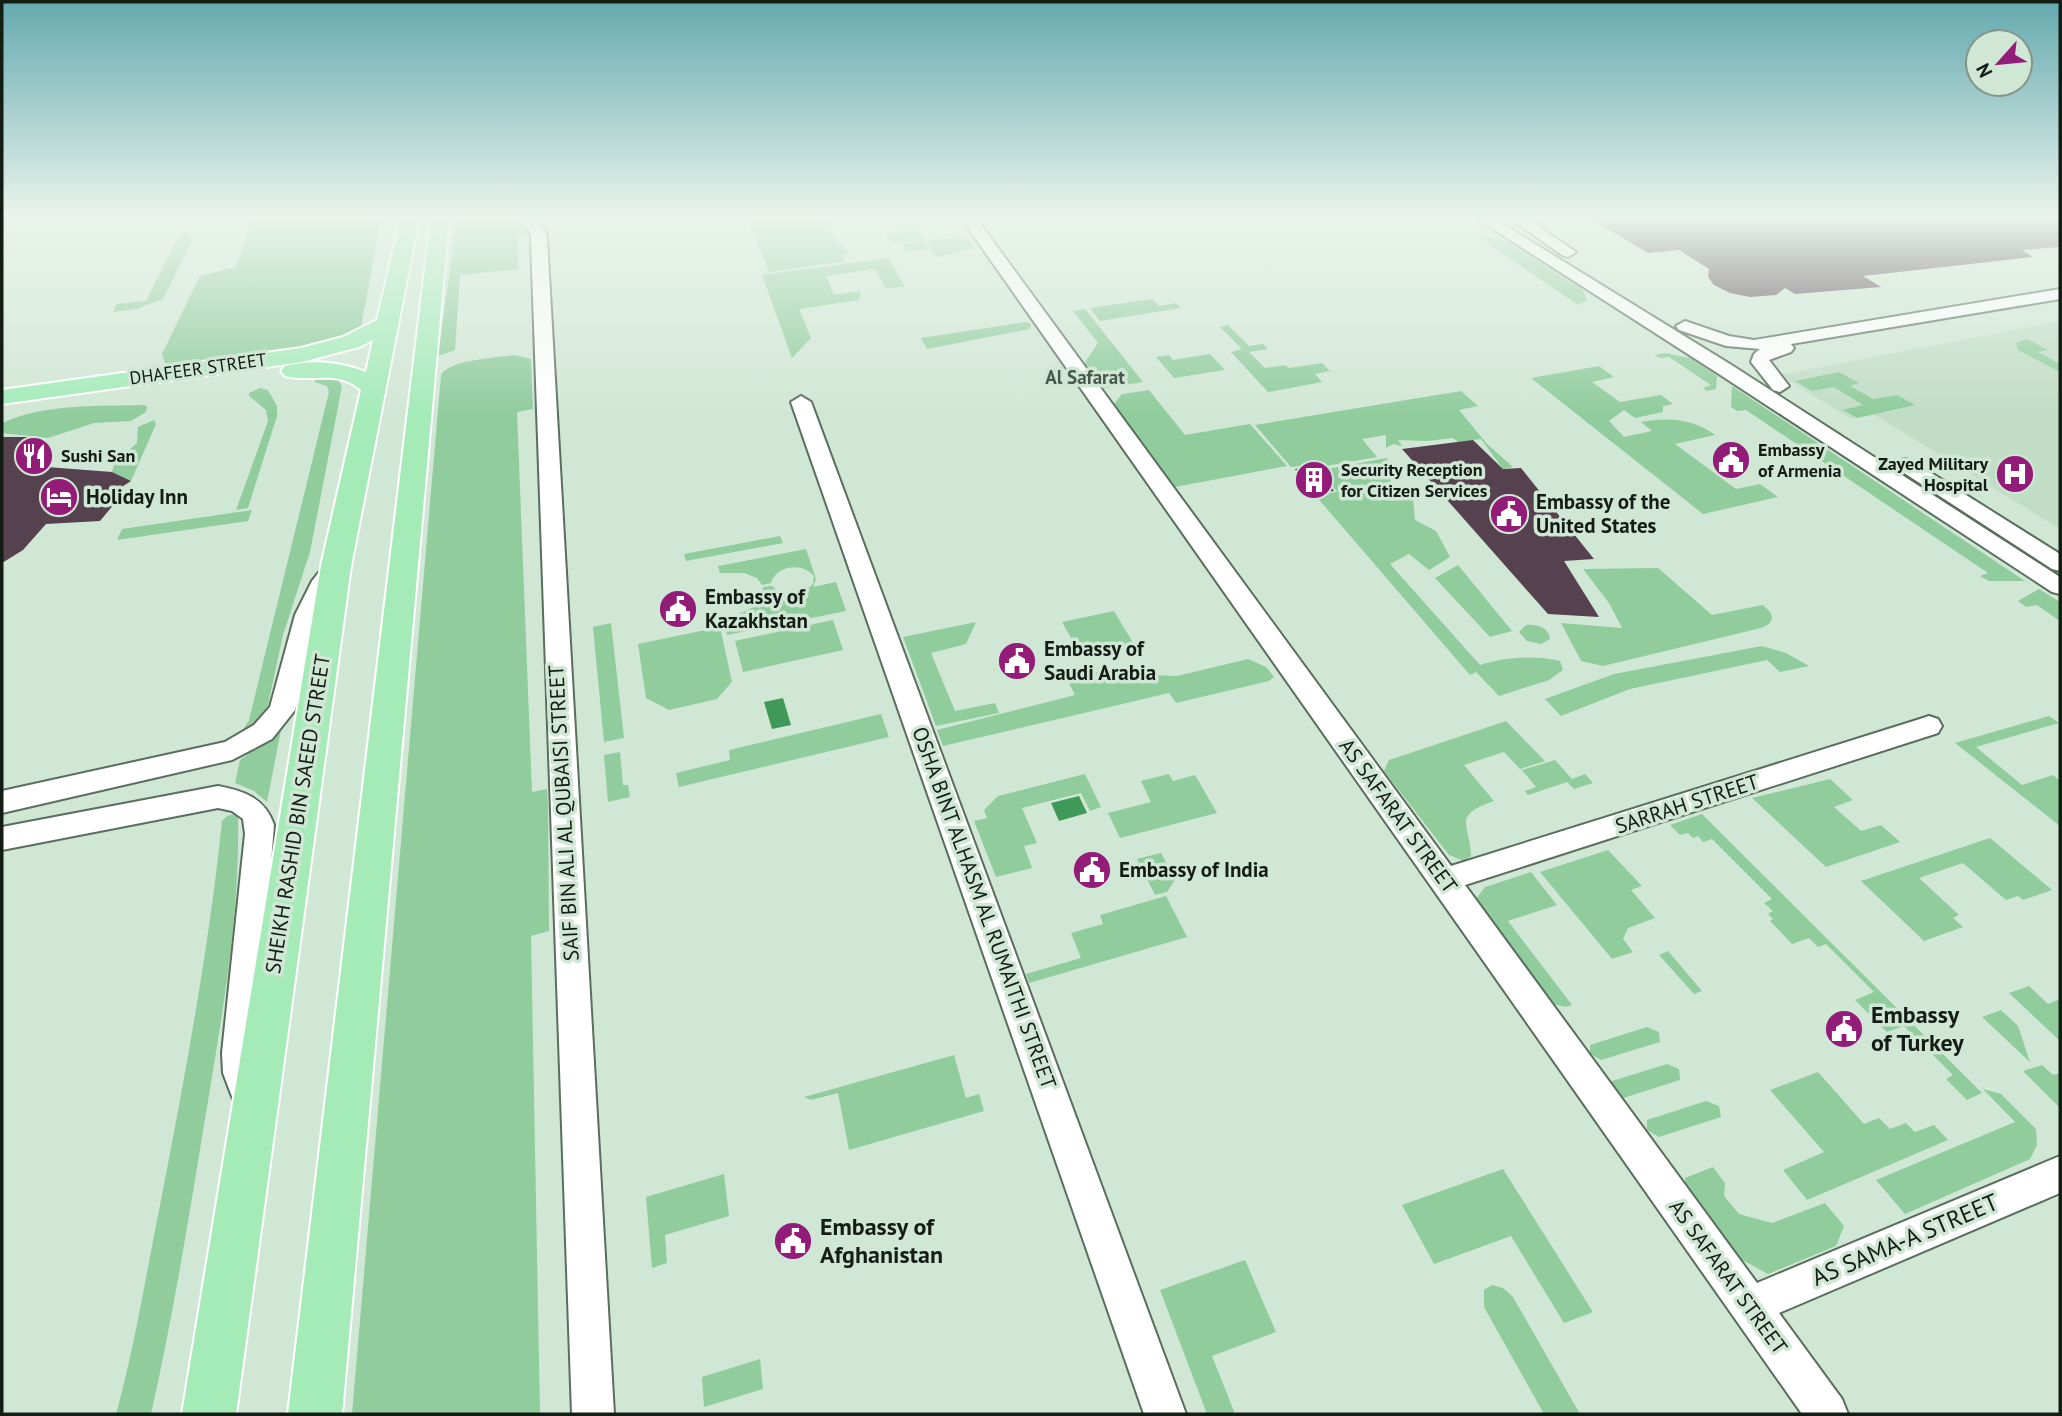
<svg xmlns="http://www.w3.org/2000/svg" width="2062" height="1416" font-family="'PT Sans',sans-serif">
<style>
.built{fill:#c1ddc6}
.green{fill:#90cc9c}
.water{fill:#3f9959}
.building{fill:#56424f}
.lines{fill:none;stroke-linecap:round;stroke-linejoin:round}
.minor-casing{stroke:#5a6e5e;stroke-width:4}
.major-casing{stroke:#fff;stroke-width:4}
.minor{fill:#fff;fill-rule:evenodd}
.major{fill:#a4ebb8;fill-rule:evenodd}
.labels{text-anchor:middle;stroke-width:7;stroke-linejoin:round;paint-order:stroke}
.far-street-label{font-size:18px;fill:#141c16;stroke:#d1e7d5}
.far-poi-label{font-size:18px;font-weight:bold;fill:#141c16;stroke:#d1e7d5;text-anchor:start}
.far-neighbourhood-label{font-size:19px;font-weight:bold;fill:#46594a;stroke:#d1e7d5}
.poi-label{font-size:21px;font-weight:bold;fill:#141c16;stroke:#d1e7d5;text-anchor:start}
.street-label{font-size:21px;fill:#141c16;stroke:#d1e7d5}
.near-poi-label{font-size:24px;font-weight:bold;fill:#141c16;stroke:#d1e7d5;text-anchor:start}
.near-street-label{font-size:24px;fill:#141c16;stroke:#d1e7d5}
</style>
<rect width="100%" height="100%" fill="#d1e7d5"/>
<path class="built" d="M2060 321V529L1875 415 1850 418 1780 375Z"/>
<path class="green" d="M228 218H381L361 327C326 354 233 357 187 363H165L162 354 200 276 236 267 251 222Z
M457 218H525L528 235 517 237 518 269 460 275 455 350 438 356Z
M777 218H837L826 220 839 245H844L849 254 842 255 845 261 769 272 749 222Z
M915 225 929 249 907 252 902 245 920 240 891 243 886 235 916 231 915 228 896 230 894 228Z
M185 229 193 239 163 299 136 309 113 312 117 304 146 301 182 230Z
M1474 234 1507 241 1583 290 1587 300 1578 305Z
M954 237 968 238 974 248 937 257 926 241Z
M888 258 905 287 886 288 875 269 826 276 834 295 861 291 859 300 799 309 811 338 792 358 762 275Z
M1152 299 1159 306 1176 303 1181 308 1100 321 1090 308Z
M1085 309 1143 382 1105 388 1097 386 1083 365 1098 343 1073 311Z
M1026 322 1031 324 1030 329 927 349 921 338Z
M1228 325 1249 346 1263 344 1268 349 1249 352 1265 368 1285 365 1289 368 1322 363 1330 371 1315 374 1322 382 1268 392 1231 352 1242 349 1220 327Z
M2027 339 2048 350 2038 352 2060 364V372L2018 350 2016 343Z
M1665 353 1690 358 1717 376 1716 389 1707 391 1703 388 1711 385 1669 357 1660 358 1655 355Z
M1210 354 1225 370 1174 378 1156 357 1169 355 1173 360Z
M514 355 531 359 533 409 517 412 532 792 547 789 548 807 549 931 531 936 540 1414H352L441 375C448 360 497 358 514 355Z
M1599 366 1614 377 1592 382 1620 402 1661 395 1673 404 1663 406V412L1635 418 1624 410 1609 421 1624 437 1652 431 1641 422C1668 417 1693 419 1715 435L1675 444 1736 489 1760 484 1778 497 1703 514 1531 378Z
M1839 372 1859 383 1850 386 1873 399 1897 395 1915 405 1857 418 1843 410 1863 405 1834 387 1812 391 1795 381Z
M320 376 338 380 342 386 310 552 283 635 266 714 262 721 240 735 249 720 329 392 327 386 314 382Z
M1732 386 2025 581H2026H1989L1980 576 1988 573 1746 410 1737 411 1731 407Z
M260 388 268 390 277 406V416L248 508 236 510 268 421 266 410 249 396V393Z
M1149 390 1185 435 1250 424 1287 466 1175 487 1114 404 1122 394Z
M1461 391 1478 406 1459 410 1487 444 1513 467 1503 469 1481 439 1458 442 1453 438 1427 441 1398 440 1402 446 1393 444 1386 448V435L1362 439 1377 457 1321 467 1318 464 1291 467 1255 425Z
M143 405 147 406 146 412 131 421 94 423 48 438 2 433V423C44 404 98 406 143 405Z
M154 420 156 424 131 481 112 472 115 462 137 443 138 427Z
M1387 458 1392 491 1413 498 1415 520 1436 531 1450 557 1429 570 1409 554 1390 564 1480 665C1505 657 1535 655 1560 661L1563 670 1549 680 1499 696 1476 672 1470 675 1315 495 1337 492 1322 470Z
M252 510 248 521 117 540 122 529Z
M780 536 783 543 686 561 684 554Z
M806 549 816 579 813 587 836 582 846 611 727 635 726 627 731 626 735 615C749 611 763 603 763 587L772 586C784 598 801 595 813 584L814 576C803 562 776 565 771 583L762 585 757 578 744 573H720L718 566 713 567Z
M1458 565 1512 631 1490 637 1435 578Z
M1658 568 1712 615 1763 605 1771 613 1772 619 1769 624 1761 628 1603 666 1581 661 1561 623 1622 628 1609 603 1583 569Z
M2039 589 2060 602V621L2037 605 2026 607 2018 601Z
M1114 611 1135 646 1082 658 1062 622Z
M833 620 843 650 743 672 735 641Z
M976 622 966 644 931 653 955 711 995 703 999 713 936 726 903 637Z
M611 623 624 738 604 742 593 627Z
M1526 625C1536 624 1549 627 1550 639L1541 644 1527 641 1519 632Z
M720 627 732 682 717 699 669 710 646 698 638 644Z
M1762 646 1786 653 1809 666 1780 672 1767 660 1630 689 1561 716 1545 699 1614 674Z
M1248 659 1266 667 1274 677 1269 681 1176 703 1169 693 943 746 937 730 1075 695 1063 671 1177 676Z
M881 714 889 737 679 787 676 773 730 760 729 750Z
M2049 716 2059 723 1976 747 2022 785 2053 775 2060 781V826L1955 743Z
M1506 721 1545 761 1520 769 1504 752 1464 765 1494 801C1451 816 1470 823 1471 856L1464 861 1449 855 1384 771 1389 760Z
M281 730 267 802 254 791 235 783 240 760Z
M620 752 623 785H628L630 797 608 802 604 755Z
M1555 760 1572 779 1585 774 1593 783 1574 789 1567 782 1528 795 1525 791 1536 787 1522 770Z
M1085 774 1101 807 1090 811 1081 793 1022 808 1037 843 1024 846 1032 868 996 877 974 821 987 818 984 810 998 796Z
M1169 774 1173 781 1195 775 1217 813 1120 838 1108 813 1151 802 1141 781Z
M1830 779 1853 800 1834 807 1861 831 1881 825 1900 842 1826 867 1752 798Z
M235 814 238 817C240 915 223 1010 207 1107 190 1210 174 1312 151 1414H116C136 1342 147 1268 162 1195 186 1071 209 947 222 821L227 816Z
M1702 814 1982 1093 1967 1100 1946 1079 1953 1075 1904 1026 1887 1032 1855 1000 1874 992 1826 944 1818 947 1809 938 1792 944 1770 921 1773 919 1768 914 1773 911 1764 903 1772 899 1712 839 1703 842 1698 836 1693 838 1688 833 1680 835 1670 825Z
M1990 838 2052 890 2023 900 2018 896 2006 900 1963 863 1919 878 1959 915 1953 918 1963 927 1924 941 1861 881Z
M1608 850 1642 886 1631 890 1655 918 1628 928 1623 939 1633 952 1612 959 1540 872Z
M1161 853 1175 880 1167 892 1155 895 1137 859Z
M1531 872 1557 905 1508 921 1572 1005 1566 1007 1553 1004 1475 900 1485 887Z
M1166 896 1187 937 1029 983 1026 974 1081 958 1071 933 1103 924 1100 915Z
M1668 951 1702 991 1694 994 1659 955Z
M2029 986 2048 1004 2060 999V1041L2009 993Z
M2001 1010 2018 1026 2030 1062 1982 1017Z
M1647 1027 1659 1032 1660 1042 1601 1060 1590 1054V1045Z
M954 1055 966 1098 979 1094 984 1111 849 1150 838 1093 811 1100 804 1097Z
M1667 1064 1679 1069 1680 1080 1620 1099 1609 1082Z
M2042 1065 2053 1075 2060 1073V1108L2023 1071Z
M1818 1072 1864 1124 1879 1118 1890 1129 1906 1123 1915 1132 1934 1125 1948 1140 1807 1200 1783 1170 1824 1152 1770 1090Z
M1983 1089 2001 1094 2036 1129 2037 1145 2030 1159 1905 1214 1876 1180 2015 1122Z
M1706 1101 1719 1106 1721 1117 1659 1137 1647 1130V1120Z
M1713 1167 1725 1183 1724 1196 1739 1214 1772 1223 1825 1203 1844 1226 1836 1246 1768 1274 1722 1249 1684 1196 1685 1178Z
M1503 1169 1593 1312 1564 1323 1511 1236 1434 1264 1402 1205Z
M724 1174 729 1216 665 1235 667 1263 652 1268 646 1197Z
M1245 1260 1276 1332 1212 1356 1235 1414H1207L1160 1290Z
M1492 1285 1503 1288 1513 1297 1580 1414H1544L1484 1307V1290Z
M760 1359 763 1389 704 1407 702 1377Z"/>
<path class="water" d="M783 698 791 725 772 729 764 702Z
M1079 796 1087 813 1059 821 1051 803Z"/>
<path class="building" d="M1589 218H2060V247L2022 250 2033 257 1863 276 1881 287 1795 294 1785 288 1776 295 1750 297 1730 293 1714 285 1708 277 1709 269 1679 250 1648 253Z
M2 437H27L41 451 47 467 112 472 131 481 117 490 115 503 100 521 46 524 23 550 2 563Z
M1473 440 1503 469 1521 468 1594 559 1564 561 1599 617 1548 614 1402 449Z
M1317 466 1334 491 1311 494 1295 469Z"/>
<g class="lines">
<g class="minor-casing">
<path id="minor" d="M517 218H533L546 232 547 239 614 1414H572L531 239V233Z
M961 218H976L1451 866 1920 719 1929 716 1938 719 1942 726 1938 733 1465 885 1757 1283 2060 1156V1193L1779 1313 1842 1399 1848 1414H1802Z
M1476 218H1493L1733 366 2060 577V594L2052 592 1719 374Z
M1509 218H1526L1576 252 1568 257 1562 255Z
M2060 289V299L1791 344 1794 348 1791 352 1769 360 1789 386 1780 392 1773 390 1751 362 1754 354 1760 349 1726 346 1679 330 1676 326 1685 321 1729 336 1754 340Z
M801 396 811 402 1186 1414H1144L791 402Z
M1905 459 1912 461 2060 554V571L2052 569 1898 469 1895 465 1898 461Z
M336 559 344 561 347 566 333 584 319 615 295 710 272 739 232 760 2 813V791L225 742 254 725 270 707 295 615 312 581 328 561Z
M218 786C244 791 265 798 274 825L256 1053 257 1073 266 1095 260 1107 248 1112 236 1107 223 1073 222 1053 245 834 243 819 232 811 218 808 2 850V827Z"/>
</g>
<g class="major-casing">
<path id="major" d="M401 218H419L351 566 236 1414H182L321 566 361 390C337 369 312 383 285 376L281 371 285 366C312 359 340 362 366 372L373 340 359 347 302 362 2 404V390L301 348 343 337 377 320Z
M431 218H449L342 1414H288Z"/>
</g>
<use href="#minor" class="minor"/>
<use href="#major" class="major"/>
</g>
<linearGradient id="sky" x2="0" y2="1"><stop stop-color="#64a9af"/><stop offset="0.52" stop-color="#eaf4ec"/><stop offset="1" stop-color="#eaf4ec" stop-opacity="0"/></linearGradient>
<rect width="2062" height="416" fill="url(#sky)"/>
<defs>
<g id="restaurant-disc" transform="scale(2.0125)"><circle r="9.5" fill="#931c79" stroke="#d1e7d5"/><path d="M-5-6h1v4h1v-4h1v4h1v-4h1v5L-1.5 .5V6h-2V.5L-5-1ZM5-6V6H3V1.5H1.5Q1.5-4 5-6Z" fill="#fff"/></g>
<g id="civic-disc" transform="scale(2.0125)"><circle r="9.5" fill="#931c79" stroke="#d1e7d5"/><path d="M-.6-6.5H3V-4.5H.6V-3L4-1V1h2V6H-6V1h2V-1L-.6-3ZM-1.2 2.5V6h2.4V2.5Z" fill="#fff"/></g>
<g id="hospital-disc" transform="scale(2.0125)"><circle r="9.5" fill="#931c79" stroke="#d1e7d5"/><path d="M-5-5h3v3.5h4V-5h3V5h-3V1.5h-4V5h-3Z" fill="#fff"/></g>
<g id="building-disc" transform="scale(2.0125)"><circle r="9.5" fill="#931c79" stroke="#d1e7d5"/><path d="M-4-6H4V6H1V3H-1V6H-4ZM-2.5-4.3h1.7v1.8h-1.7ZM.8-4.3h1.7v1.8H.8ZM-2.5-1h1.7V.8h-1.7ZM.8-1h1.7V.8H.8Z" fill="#fff"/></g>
<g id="hotel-disc" transform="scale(2.0125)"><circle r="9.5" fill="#931c79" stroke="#d1e7d5"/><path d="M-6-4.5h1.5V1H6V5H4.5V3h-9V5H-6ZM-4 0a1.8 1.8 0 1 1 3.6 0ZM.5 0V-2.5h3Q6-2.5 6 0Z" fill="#fff"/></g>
</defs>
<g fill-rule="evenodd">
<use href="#restaurant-disc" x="34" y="456"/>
<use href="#civic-disc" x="1731" y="460"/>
<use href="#hospital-disc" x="2015" y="474"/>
<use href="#building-disc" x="1314" y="480"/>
<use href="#hotel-disc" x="59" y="497"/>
<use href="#civic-disc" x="1509" y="514"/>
<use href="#civic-disc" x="678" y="609"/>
<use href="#civic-disc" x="1017" y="661"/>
<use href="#civic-disc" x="1092" y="870"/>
<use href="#civic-disc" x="1844" y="1029"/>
<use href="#civic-disc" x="793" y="1241"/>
</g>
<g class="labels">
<g class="far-street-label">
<text transform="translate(198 369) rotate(-8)" y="6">DHAFEER STREET</text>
</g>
<g class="far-poi-label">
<text x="1758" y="456">Embassy<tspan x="1758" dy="21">of Armenia</tspan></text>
<text x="61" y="462">Sushi San</text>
<text x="1988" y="470" text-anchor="end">Zayed Military<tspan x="1988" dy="21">Hospital</tspan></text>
<text x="1341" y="476">Security Reception<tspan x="1341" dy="21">for Citizen Services</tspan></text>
</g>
<g class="far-neighbourhood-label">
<text x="1085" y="384">Al Safarat</text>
</g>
<g class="poi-label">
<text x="86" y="504">Holiday Inn</text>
<text x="1536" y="509">Embassy of the<tspan x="1536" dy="24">United States</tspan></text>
<text x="705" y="604">Embassy of<tspan x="705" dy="24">Kazakhstan</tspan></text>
<text x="1044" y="656">Embassy of<tspan x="1044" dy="24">Saudi Arabia</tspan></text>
<text x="1119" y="877">Embassy of India</text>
</g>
<g class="street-label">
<text transform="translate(1687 804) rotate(-18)" y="7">SARRAH STREET</text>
<text transform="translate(564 813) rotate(-93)" y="7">SAIF BIN ALI AL QUBAISI STREET</text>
<text transform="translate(298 814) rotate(-81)" y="7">SHEIKH RASHID BIN SAEED STREET</text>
<text transform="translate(1398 816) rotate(54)" y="7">AS SAFARAT STREET</text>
<text transform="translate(984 908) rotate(70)" y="7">OSHA BINT ALHASM AL RUMAITHI STREET</text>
<text transform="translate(1728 1277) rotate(54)" y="7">AS SAFARAT STREET</text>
</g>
<g class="near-poi-label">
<text x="1871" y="1023">Embassy<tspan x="1871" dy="28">of Turkey</tspan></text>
<text x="820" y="1235">Embassy of<tspan x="820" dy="28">Afghanistan</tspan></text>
</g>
<g class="near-street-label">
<text transform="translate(1905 1240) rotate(-23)" y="8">AS SAMA-A STREET</text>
</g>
</g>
<rect width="2062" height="1416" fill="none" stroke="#141c16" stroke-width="7"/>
<g transform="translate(1999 63) rotate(243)"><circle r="33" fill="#d1e7d5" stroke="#859689" stroke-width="2"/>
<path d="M0-5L12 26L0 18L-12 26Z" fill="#931c79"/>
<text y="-10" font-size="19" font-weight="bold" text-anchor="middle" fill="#141c16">N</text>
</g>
</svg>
